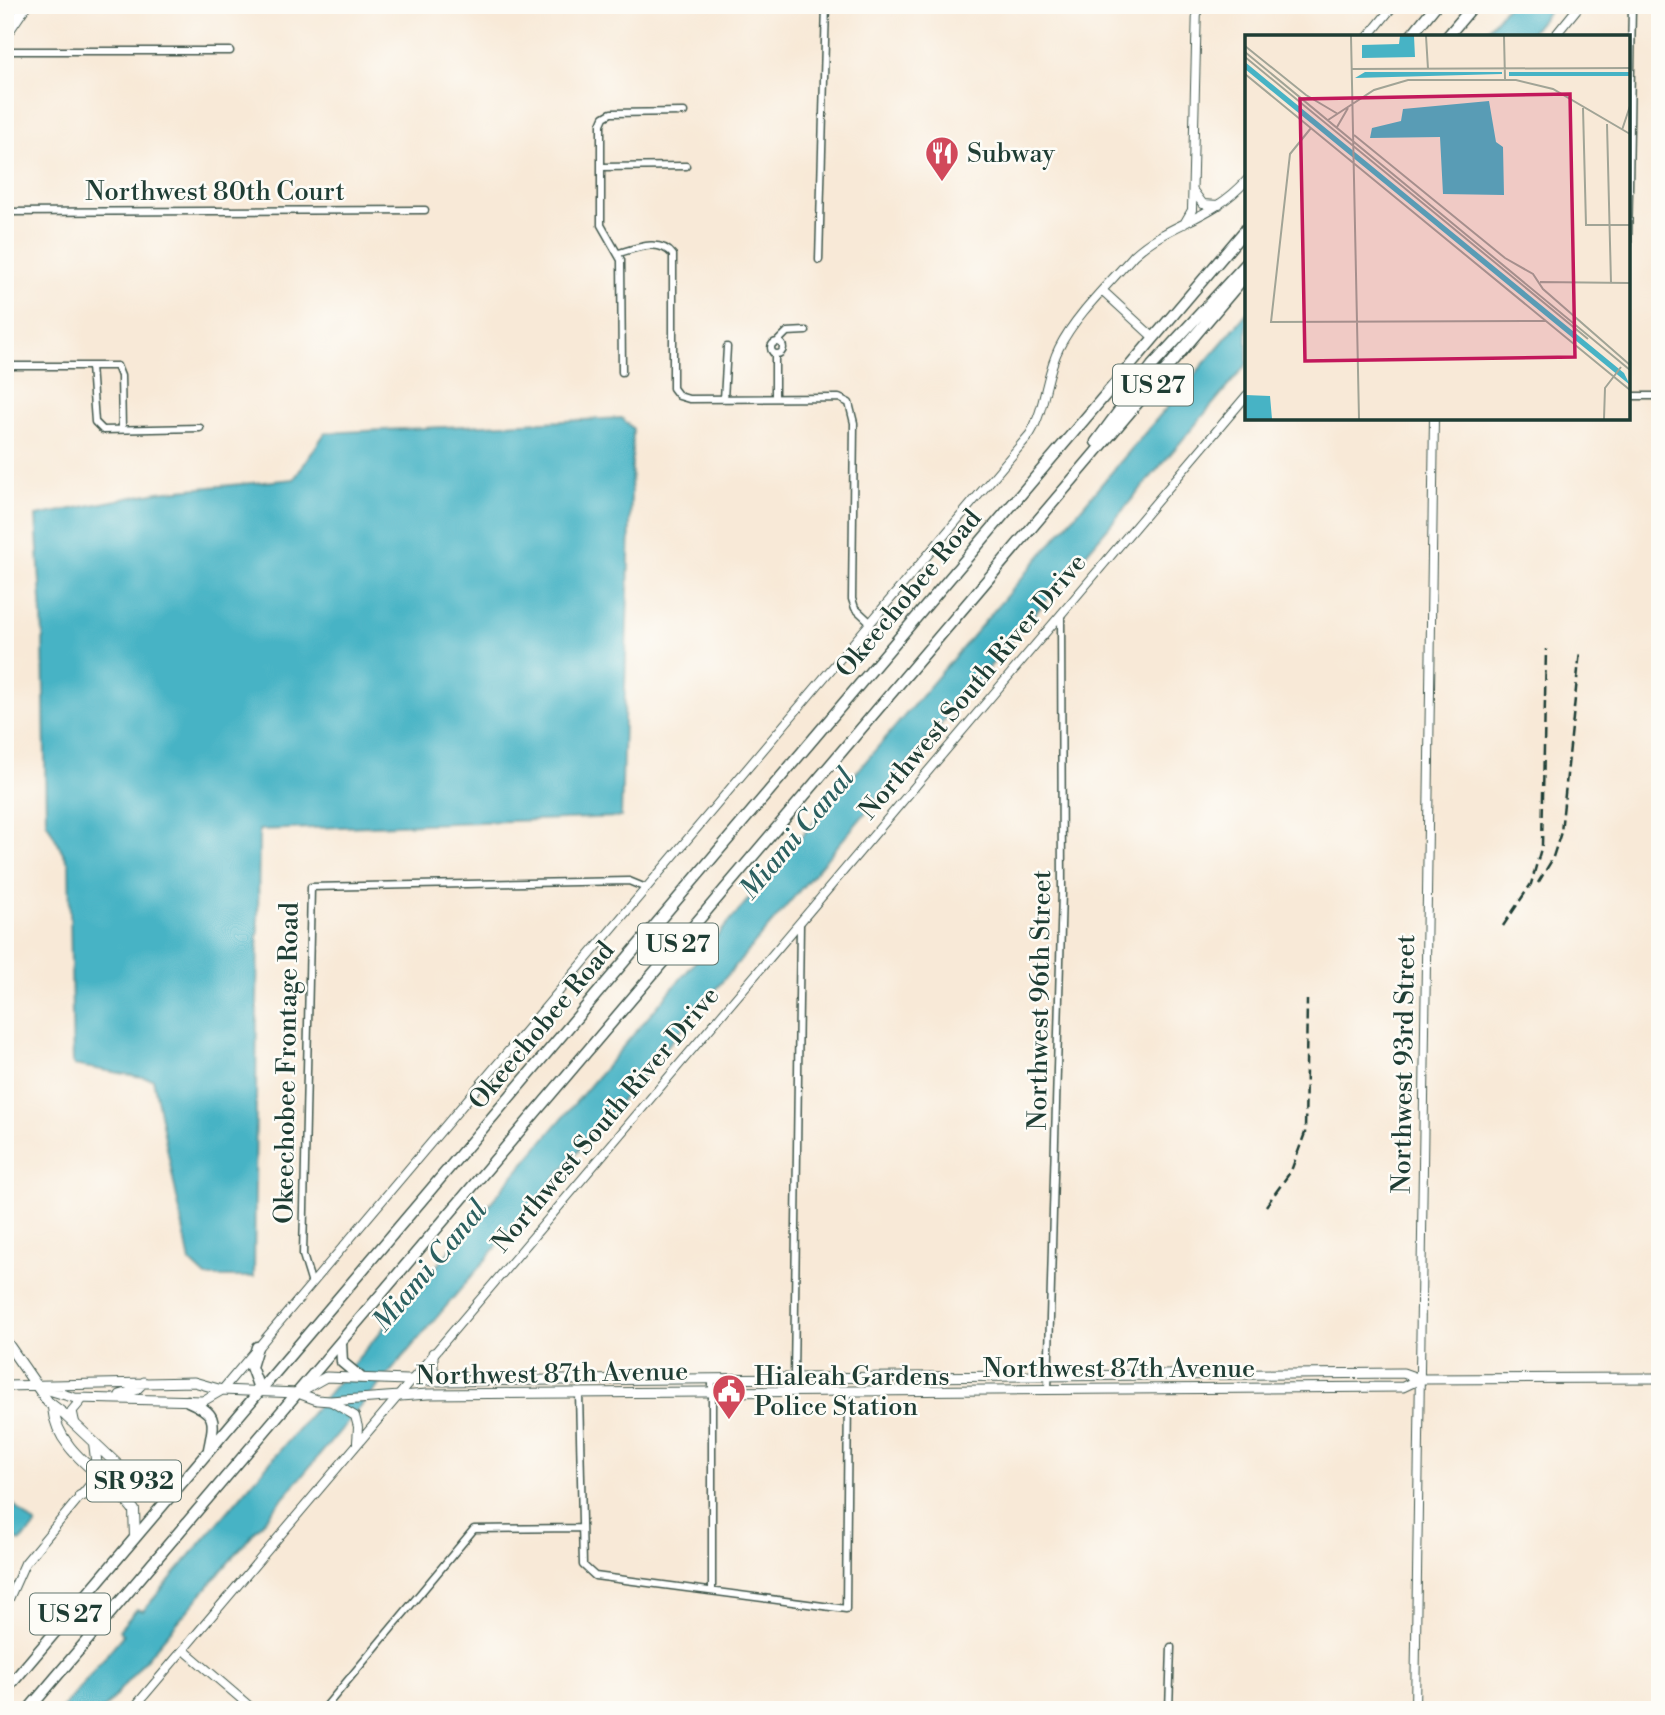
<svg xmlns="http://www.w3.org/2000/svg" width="1665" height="1715" font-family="'Libre Bodoni',serif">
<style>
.water{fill:#47b3c5;stroke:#33787c;stroke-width:2}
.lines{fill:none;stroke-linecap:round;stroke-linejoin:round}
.minor-casing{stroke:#40574c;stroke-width:9}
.tertiary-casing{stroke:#40574c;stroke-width:10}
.secondary-casing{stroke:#40574c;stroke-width:11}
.primary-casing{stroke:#40574c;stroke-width:12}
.trunk-casing{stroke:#40574c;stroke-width:13}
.minor{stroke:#fff;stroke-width:6}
.tertiary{stroke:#fff;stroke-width:8}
.secondary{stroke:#fff;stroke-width:9}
.primary{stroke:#fff;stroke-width:10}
.trunk{stroke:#fff;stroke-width:10}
.rail{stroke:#1f3d34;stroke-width:2.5;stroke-dasharray:10 5;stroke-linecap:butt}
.labels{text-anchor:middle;stroke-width:5;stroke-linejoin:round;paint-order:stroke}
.shield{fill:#fdfcf7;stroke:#62766e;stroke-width:2}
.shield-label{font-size:24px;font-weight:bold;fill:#1f3d34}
.poi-label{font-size:26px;fill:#1f3d34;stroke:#fdfcf7;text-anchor:start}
.street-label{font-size:26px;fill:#1f3d34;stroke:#fdfcf7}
.water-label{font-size:28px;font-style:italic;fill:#2b6060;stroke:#fdfcf7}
.inset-road{fill:none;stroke:#a1a496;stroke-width:2}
.view{fill:#c2185b;fill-opacity:0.15;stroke:#c2185b;stroke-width:3.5}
.inset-edge{fill:none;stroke:#1f3d34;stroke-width:3.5}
</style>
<rect width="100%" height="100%" fill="#fdfcf7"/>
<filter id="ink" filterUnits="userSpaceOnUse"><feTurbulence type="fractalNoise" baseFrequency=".0143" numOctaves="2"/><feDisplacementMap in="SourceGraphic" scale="14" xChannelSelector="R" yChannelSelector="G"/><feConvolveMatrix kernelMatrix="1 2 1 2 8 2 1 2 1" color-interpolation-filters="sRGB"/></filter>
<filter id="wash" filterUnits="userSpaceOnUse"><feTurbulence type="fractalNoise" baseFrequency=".00686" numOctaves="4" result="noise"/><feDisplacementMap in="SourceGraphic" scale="28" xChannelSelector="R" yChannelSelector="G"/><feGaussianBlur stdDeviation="1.57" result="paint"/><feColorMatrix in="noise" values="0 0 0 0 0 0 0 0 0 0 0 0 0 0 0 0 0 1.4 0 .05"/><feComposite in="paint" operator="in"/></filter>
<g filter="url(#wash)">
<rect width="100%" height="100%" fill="#f8e9d7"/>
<path class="water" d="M1508 5H1554L1527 37H1481Z
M1247 313V364L103 1710H61L123 1635 119 1630 137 1609 143 1611 155 1597Z
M622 418 633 429 621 817 259 830 254 1277H206L190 1262 153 1079 73 1065 69 864 46 821 43 634 36 516 158 492 294 479 325 433Z
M5 1497 36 1525 20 1542 5 1530Z"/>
</g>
<g filter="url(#ink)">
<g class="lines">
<g class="minor-casing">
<path id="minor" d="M5 51H230
M601 167 686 166
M5 212 425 210
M1628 246 1632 5
M619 253C636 248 660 238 673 255V388L679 396 689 399 839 398 849 403 854 423 852 599 855 608 871 623
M819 260 826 5
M778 341 787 332 806 331
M771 348a6 6 0 1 1 12 0a6 6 0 1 1-12 0Z
M775 354V398
M5 366H117L121 376 122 429
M91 366 95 422 103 430 200 428
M622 372 621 260 601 225V124L604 117 611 113 684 112
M1628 396H1660
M724 399 727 347
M311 1281 303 1255 311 887 629 881 646 888
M794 1378 800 923
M1048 1389 1062 891 1061 614
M579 1393 583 1565 595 1576 846 1609 848 1391
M712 1591V1379
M323 1710 474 1529 581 1528
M1169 1710 1171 1647
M1659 1710 1660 1655"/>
</g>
<g class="tertiary-casing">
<path id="tertiary" d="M1368 37 1394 5
M1554 37 1580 5
M1194 192 1203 204 1219 205
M1184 224 1192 210 1197 5
M1103 291 1154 338
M222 1390 1030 434C1046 407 1045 376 1059 348 1076 314 1109 284 1134 255 1170 222 1210 221 1247 180
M330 1401 355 1416 358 1427 357 1442
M5 1608 25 1563 98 1475
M184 1650 254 1710
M132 1710 1247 395
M1415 1710 1434 418"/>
</g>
<g class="secondary-casing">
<path id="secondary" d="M433 1353V1370L444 1381
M5 1386 194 1382 222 1390 298 1393 317 1400 330 1401 428 1394 1403 1387 1420 1379
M42 1388 75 1398 203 1401 222 1390
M301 1391 326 1377 435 1381 1403 1373 1420 1379 1660 1378
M120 1395 136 1390 144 1382
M75 1425 72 1411 83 1398"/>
</g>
<g class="primary-casing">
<path id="primary" d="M5 36 26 5
M5 1340 48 1402 65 1415 139 1485C154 1494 166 1491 180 1483
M53 1408C57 1454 108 1476 134 1510L135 1537
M94 1443 98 1475
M80 1496 101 1489 114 1491"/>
</g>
<g class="trunk-casing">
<path id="trunk" d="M1410 37 1436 5
M1447 37 1474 5
M1096 442 1152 366 1247 263
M341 1342 342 1362 360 1377
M257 1347 251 1367 260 1391
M188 1401C217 1414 215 1419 209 1449
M5 1691 1247 228
M28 1710 1247 274"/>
</g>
<use href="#minor" class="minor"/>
<use href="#tertiary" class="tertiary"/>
<use href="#secondary" class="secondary"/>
<use href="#primary" class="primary"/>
<use href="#trunk" class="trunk"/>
<path class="rail" d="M1538 883 1552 860 1561 832 1580 651
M1503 926 1531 884 1542 845 1546 649
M1266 1206 1291 1171 1305 1133 1307 1000"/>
</g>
</g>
<defs>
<g id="restaurant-pin" transform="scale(1.75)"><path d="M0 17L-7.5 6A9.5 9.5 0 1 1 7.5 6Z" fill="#d1495b" stroke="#fdfcf7"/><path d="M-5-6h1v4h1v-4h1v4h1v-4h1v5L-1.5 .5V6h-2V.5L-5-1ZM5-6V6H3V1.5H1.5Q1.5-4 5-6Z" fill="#fff"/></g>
<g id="civic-pin" transform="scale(1.75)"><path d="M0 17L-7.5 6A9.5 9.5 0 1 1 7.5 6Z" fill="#d1495b" stroke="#fdfcf7"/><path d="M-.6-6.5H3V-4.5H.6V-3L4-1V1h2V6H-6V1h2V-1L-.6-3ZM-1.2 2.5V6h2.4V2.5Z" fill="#fff"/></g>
</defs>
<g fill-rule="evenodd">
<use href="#restaurant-pin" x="942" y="153"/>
<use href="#civic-pin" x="729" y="1391"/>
</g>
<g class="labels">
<g class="shield">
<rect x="1113" y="364.5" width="80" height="41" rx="5"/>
<rect x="638" y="923.5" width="80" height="41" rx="5"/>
<rect x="87" y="1460.5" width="94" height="41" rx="5"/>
<rect x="30" y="1593.5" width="80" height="41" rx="5"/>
</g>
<g class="shield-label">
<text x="1153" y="393">US 27</text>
<text x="678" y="952">US 27</text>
<text x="134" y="1489">SR 932</text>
<text x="70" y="1622">US 27</text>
</g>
<g class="poi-label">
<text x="967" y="162">Subway</text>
<text x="754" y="1385">Hialeah Gardens<tspan x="754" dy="30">Police Station</tspan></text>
</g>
<g class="street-label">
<text x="215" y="200">Northwest 80th Court</text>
<text transform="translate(908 593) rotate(-50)" y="9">Okeechobee Road</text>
<text transform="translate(972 686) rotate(-50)" y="9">Northwest South River Drive</text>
<text transform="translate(1039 1000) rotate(-89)" y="9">Northwest 96th Street</text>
<text transform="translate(541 1025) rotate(-50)" y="9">Okeechobee Road</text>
<text transform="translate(286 1063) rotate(-89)" y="9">Okeechobee Frontage Road</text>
<text transform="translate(1403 1064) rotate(-89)" y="9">Northwest 93rd Street</text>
<text transform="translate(605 1119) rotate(-50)" y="9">Northwest South River Drive</text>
<text x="1119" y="1377">Northwest 87th Avenue</text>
<text transform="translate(552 1373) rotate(-1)" y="9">Northwest 87th Avenue</text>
</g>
<g class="water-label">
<text transform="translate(796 833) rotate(-50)" y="10">Miami Canal</text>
<text transform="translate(429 1265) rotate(-50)" y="10">Miami Canal</text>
</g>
</g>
<g transform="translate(1245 35)">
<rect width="385" height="385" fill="#f8e9d7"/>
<path d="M155 1H169L170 22 117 23V10L154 9ZM0 27 379 338 385 350 0 34ZM120 37H257V39L110 43ZM264 37H385V41H264ZM244 66 251 107 258 112 259 160 198 159 195 102 125 103 127 93 156 86 158 74ZM0 360 25 361 27 384H0Z" fill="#47b3c5"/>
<path class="inset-road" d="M106 1 112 287M181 1 183 34M259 1 260 44M0 11 61 60 93 79M0 17 385 335M0 22 343 304M107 34 385 33M0 39 385 355M338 73 341 190H385M83 85 129 55 163 45H271L308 54 385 99M362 89 366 248M92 92 103 73M66 93 45 119 26 287 301 286M377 95 385 71M109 100 260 223 288 239 298 254 385 330M295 247 385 248M112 287 114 384M359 384 360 353 376 332"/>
<path class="view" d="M325 59 330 322 60 326 55 64Z"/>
<rect width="385" height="385" class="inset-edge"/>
</g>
<rect width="1665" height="1715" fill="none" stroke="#fdfcf7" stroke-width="28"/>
</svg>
